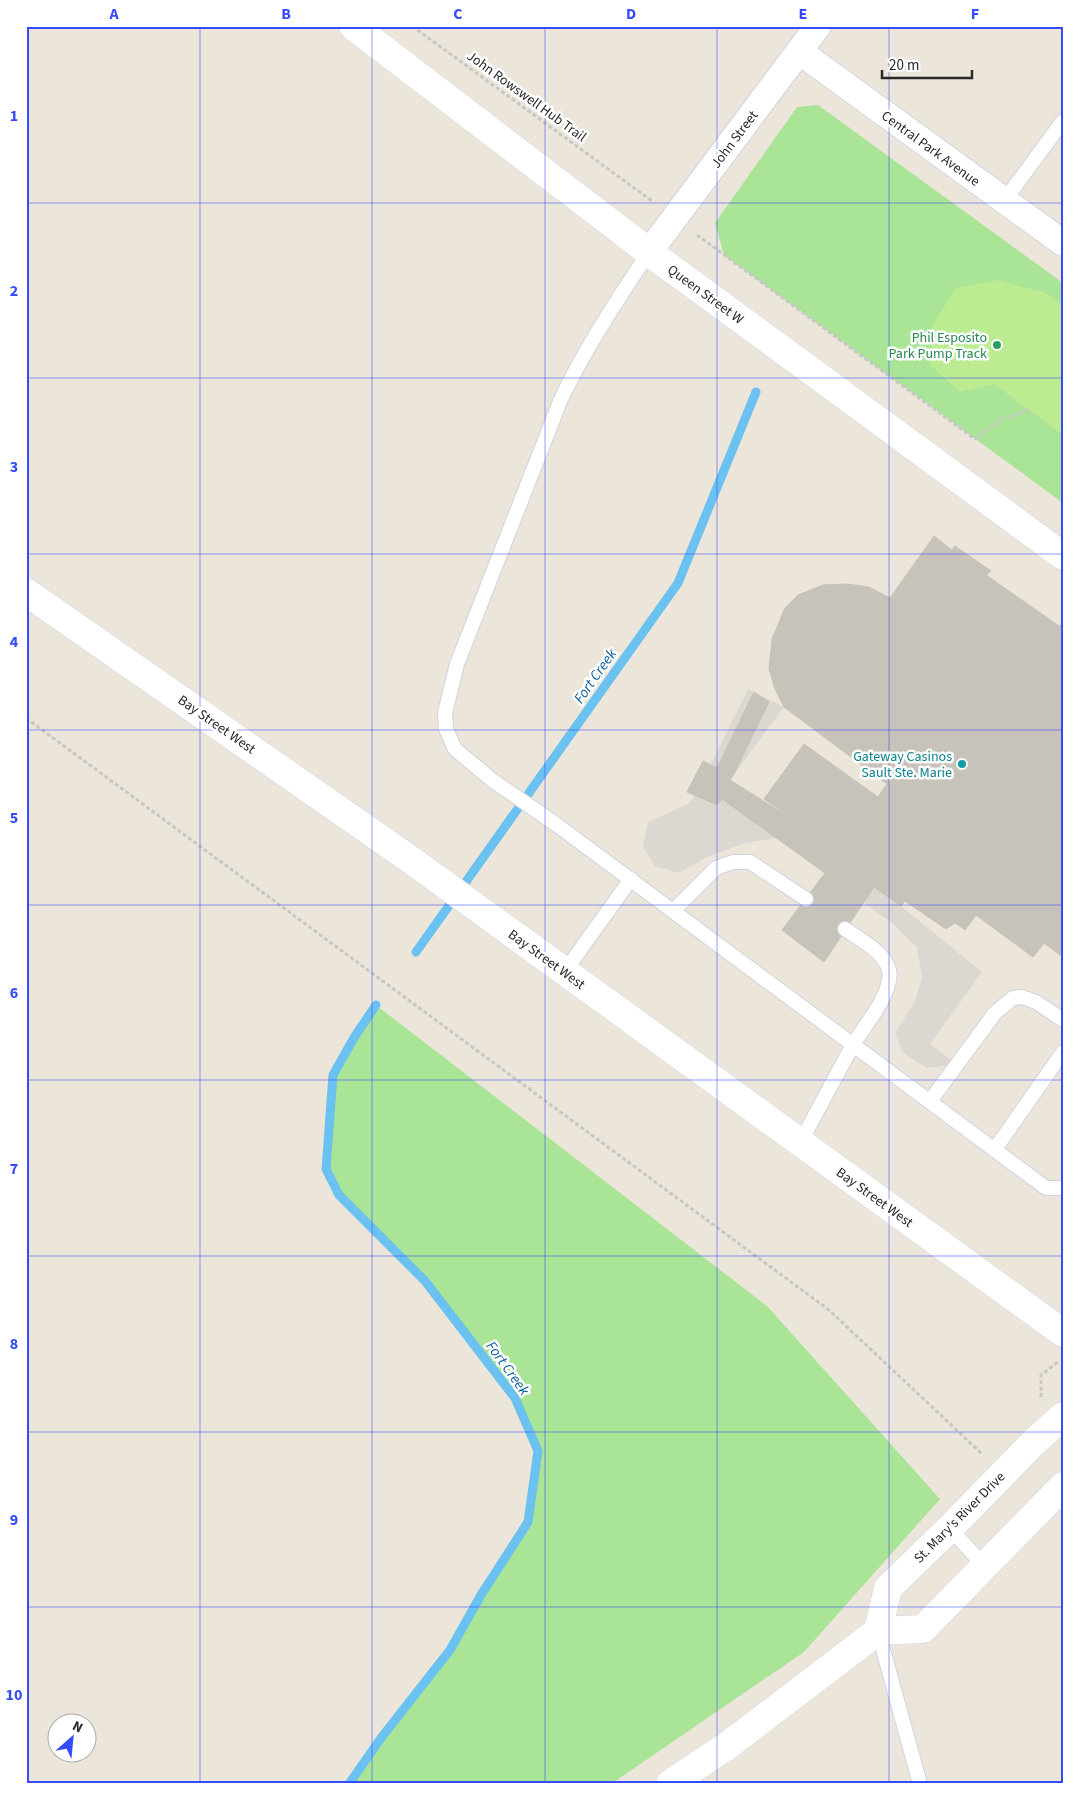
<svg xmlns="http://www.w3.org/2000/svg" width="1089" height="1810" font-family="'Source Sans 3',sans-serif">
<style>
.green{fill:#aae496}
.pitch{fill:#bdeb91}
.plaza{fill:#dcd8d1}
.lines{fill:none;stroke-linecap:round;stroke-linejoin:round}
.stream{stroke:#6bc2f0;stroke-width:9}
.building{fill:#c7c3ba;stroke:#c7c2b4}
.service-casing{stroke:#d0d2e2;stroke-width:16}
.minor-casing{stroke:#d0d2e2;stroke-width:28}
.tertiary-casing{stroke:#d0d2e2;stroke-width:29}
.secondary-casing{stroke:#d0d2e2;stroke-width:29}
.path{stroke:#c7c7c7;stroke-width:3;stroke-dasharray:4 2.5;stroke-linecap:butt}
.service{stroke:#fff;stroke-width:14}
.minor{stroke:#fff;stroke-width:26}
.tertiary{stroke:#fff;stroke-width:28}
.secondary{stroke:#fff;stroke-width:28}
.grid{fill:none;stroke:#364bfd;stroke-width:1;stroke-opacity:0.55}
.leisure-dot{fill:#2e9e5b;stroke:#fff;stroke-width:2}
.culture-dot{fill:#0f9aa8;stroke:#fff;stroke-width:2}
.labels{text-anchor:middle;stroke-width:5;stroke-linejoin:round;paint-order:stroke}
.street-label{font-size:14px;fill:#292929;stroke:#fff}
.leisure-label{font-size:14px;fill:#27864d;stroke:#fff;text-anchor:end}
.culture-label{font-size:14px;fill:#0d838f;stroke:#fff;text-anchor:end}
.water-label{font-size:15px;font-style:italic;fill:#0b5e9b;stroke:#fff}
.neatline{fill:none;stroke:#364bfd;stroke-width:2}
.grid-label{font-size:16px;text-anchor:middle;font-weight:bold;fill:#364bfd}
</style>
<rect width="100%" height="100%" fill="#ece6da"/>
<path class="green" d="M818 105 1063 283V503L724 255 715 223 797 107Z
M376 1005 767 1306 940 1499 804 1652 611 1784H349L381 1738 450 1650 481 1595 528 1522 538 1451 504 1384 425 1281 339 1195 326 1169 333 1075 355 1036Z"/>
<path class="pitch" d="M998 280 1045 293 1063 305V435L994 384 960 392 930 365 932 326 956 288Z"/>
<path class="plaza" d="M748 689 784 707 730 780 802 825 798 834 901 906 982 972 930 1044 957 1064 927 1068 903 1053 895 1033 915 1001 922 977 917 948 897 927 777 838 745 843 707 857 679 873 655 866 643 847 648 822 690 803 705 776Z"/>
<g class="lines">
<path class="stream" d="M416 952 678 583 756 392
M349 1784 381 1738 450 1650 481 1595 528 1522 538 1451 515 1398 425 1281 339 1195 326 1169 333 1075 355 1036 376 1005"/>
</g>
<path class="building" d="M934 536 952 550 955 546 991 571 986 575 1059 626 1063 623V957L1044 943 1033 957 976 915 965 930 955 923 946 929 905 901 901 906 798 834 802 825 764 799 804 744 878 797 887 784 784 707 775 689 769 669 772 639 785 608 798 595 823 585 847 584 869 587 890 598Z
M754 692 769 702 734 774 730 780 802 825 798 834 874 887 824 962 782 930 825 873 722 799 717 805 687 792 703 761 717 768Z"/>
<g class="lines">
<g class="service-casing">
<path id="service" d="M1004 201 1063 121
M649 252C617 300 586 347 561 399L457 664 445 713 446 729 455 749 492 780 557 825 1046 1188H1063
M673 911 716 868 733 862H750L806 899
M565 971 631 879
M930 1101 995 1013 1013 998 1022 997 1036 1002 1063 1020
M800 1143C818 1110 835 1077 853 1045 864 1026 894 992 889 970 885 952 859 939 845 929
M995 1149 1063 1052
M950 1528 985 1567
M878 1631 920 1784"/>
</g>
<g class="minor-casing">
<path id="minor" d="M800 52 1063 243
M649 252 818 26"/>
</g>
<g class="tertiary-casing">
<path id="tertiary" d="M878 1631 888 1588 950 1528 1033 1443 1063 1416
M670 1784 727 1746 878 1631 923 1629 1063 1486"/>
</g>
<g class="secondary-casing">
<path id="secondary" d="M353 26 649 252 1063 556
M26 592 411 860 1063 1333"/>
</g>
<path class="path" d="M412 26 652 201
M697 235 975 439 1002 419 1028 410
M26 718 829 1310 982 1454
M1041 1397V1375L1058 1362"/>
<use href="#service" class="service"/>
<use href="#minor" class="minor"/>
<use href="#tertiary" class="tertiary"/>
<use href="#secondary" class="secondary"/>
</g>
<path class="grid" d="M200 26V1784M372 26V1784M545 26V1784M717 26V1784M889 26V1784M26 203H1063M26 378H1063M26 554H1063M26 730H1063M26 905H1063M26 1080H1063M26 1256H1063M26 1432H1063M26 1607H1063"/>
<circle class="leisure-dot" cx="997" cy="345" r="5"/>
<circle class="culture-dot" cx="962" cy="764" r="5"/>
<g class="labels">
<g class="street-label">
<text transform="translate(527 96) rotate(36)" y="5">John Rowswell Hub Trail</text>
<text transform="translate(734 139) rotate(-53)" y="5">John Street</text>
<text transform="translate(931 148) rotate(36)" y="5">Central Park Avenue</text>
<text transform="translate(706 294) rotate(36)" y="5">Queen Street W</text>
<text transform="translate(217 724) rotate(35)" y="5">Bay Street West</text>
<text transform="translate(547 959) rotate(36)" y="5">Bay Street West</text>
<text transform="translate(875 1197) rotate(36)" y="5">Bay Street West</text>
<text transform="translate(959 1517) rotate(-45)" y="5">St. Mary's River Drive</text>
</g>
<g class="leisure-label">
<text x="987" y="342">Phil Esposito<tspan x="987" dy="16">Park Pump Track</tspan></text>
</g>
<g class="culture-label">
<text x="952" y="761">Gateway Casinos<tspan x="952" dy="16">Sault Ste. Marie</tspan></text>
</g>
<g class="water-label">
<text transform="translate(595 676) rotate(-55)" y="5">Fort Creek</text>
<text transform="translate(508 1368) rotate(54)" y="5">Fort Creek</text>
</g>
</g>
<rect width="1089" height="1810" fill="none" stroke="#ffffff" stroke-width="55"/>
<g transform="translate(72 1738) rotate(27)"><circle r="24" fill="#ffffff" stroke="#a9a9a9"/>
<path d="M0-4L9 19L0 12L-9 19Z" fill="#364bfd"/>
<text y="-8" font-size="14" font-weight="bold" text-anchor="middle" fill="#292929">N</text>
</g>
<path d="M882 70v8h90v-8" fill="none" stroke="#292929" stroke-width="2.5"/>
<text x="889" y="70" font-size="15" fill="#292929" stroke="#ffffff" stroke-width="4" paint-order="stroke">20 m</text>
<rect x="28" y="28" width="1034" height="1754" class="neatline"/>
<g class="grid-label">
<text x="114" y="19">A</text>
<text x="286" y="19">B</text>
<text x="458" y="19">C</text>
<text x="631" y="19">D</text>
<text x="803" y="19">E</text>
<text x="975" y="19">F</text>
<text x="14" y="121">1</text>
<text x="14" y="296">2</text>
<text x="14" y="472">3</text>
<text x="14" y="647">4</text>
<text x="14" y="823">5</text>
<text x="14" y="998">6</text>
<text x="14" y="1174">7</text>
<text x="14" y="1349">8</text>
<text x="14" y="1525">9</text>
<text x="14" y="1700">10</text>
</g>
</svg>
